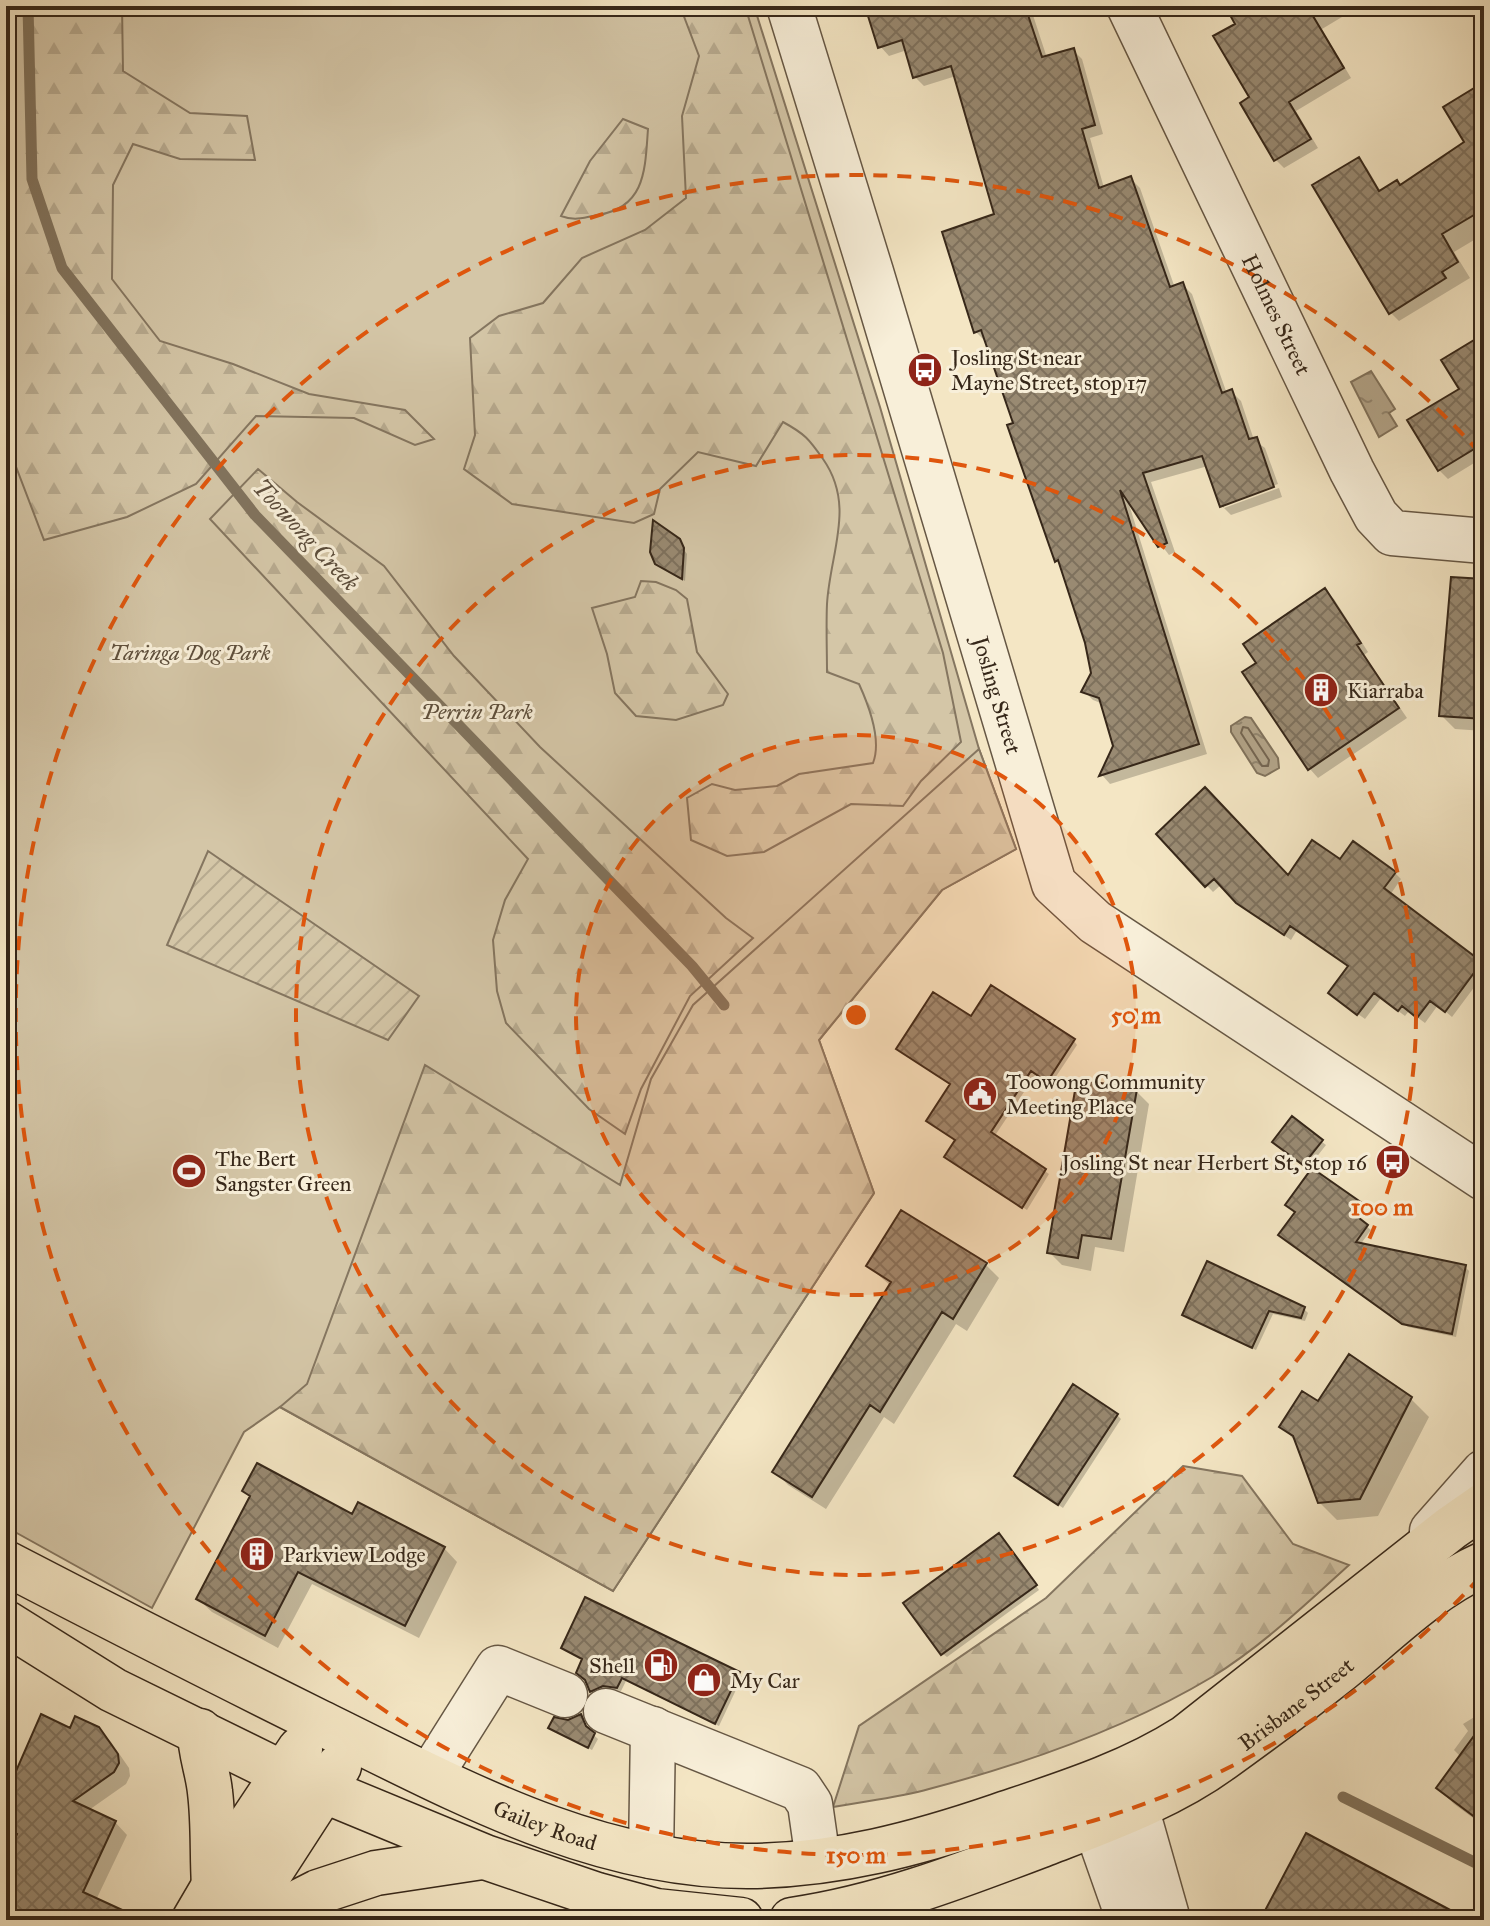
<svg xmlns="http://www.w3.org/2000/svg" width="1490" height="1926" font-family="'IM FELL Great Primer',serif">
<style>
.green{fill:#d4c6a7;stroke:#857660;stroke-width:2}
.forest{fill:url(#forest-firs);stroke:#857660;stroke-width:2}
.garden{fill:url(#garden-furrows);stroke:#857660;stroke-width:2}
.water{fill:url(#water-ripples);stroke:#81735d;stroke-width:2}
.shadow{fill:#0003}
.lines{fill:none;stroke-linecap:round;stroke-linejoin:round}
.shore{stroke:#746652;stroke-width:2}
.stream{stroke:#81735d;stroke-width:11}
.building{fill:url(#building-cross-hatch);stroke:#362719;stroke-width:2}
.minor-casing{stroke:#665744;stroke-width:47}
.major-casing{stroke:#362719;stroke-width:47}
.minor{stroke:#f8efd9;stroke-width:44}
.major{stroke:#f4e6c4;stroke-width:44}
.ring{fill:none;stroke:#df560d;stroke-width:4;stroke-dasharray:14 10}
.labels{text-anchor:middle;stroke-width:6;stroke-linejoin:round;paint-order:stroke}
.street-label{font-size:22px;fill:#362719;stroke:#f8efd9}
.poi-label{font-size:22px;fill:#362719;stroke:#f8efd9;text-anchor:start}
.park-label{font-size:22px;font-style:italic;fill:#5e4f3c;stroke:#f8efd9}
.water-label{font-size:24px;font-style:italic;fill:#5c4d3b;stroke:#f8efd9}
.centre{fill:#df560d;stroke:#f8efd9;stroke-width:4}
.ring-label{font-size:24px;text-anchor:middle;font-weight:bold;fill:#df560d;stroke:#f8efd9;stroke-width:6;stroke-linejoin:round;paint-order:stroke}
</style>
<defs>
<pattern id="forest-firs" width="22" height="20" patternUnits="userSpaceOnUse" patternTransform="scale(2)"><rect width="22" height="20" fill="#d4c6a7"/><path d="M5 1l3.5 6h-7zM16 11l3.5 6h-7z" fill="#b7aa8f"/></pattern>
<pattern id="garden-furrows" width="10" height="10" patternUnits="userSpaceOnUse" patternTransform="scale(2)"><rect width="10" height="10" fill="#d4c6a7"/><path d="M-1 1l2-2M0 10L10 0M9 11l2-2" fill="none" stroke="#b7aa8f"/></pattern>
<pattern id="water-ripples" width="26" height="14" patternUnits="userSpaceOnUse" patternTransform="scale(2)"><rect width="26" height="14" fill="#b3a58a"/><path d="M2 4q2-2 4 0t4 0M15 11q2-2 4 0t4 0" fill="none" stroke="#928670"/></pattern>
<pattern id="building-cross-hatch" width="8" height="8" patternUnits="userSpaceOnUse" patternTransform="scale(2)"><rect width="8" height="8" fill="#998a72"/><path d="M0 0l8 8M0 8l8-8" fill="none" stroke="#7e715d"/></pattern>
</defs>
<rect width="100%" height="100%" fill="#f4e6c4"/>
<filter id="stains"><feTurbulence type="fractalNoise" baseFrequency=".0025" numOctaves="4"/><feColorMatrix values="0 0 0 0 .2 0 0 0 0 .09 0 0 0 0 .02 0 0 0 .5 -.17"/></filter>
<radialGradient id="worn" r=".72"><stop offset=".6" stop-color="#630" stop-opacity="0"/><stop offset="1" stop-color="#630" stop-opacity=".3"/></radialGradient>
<path class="green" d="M6 6H754L880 407 979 749 1016 849 942 890 819 1040 874 1193 613 1591 280 1407 244 1432 152 1608 6 1527Z"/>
<path class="forest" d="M6 6H122L123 71 190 113 247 116 255 160 180 159 133 144 113 185 112 279 160 341 233 364 309 394 405 410 434 439 415 445 354 418 256 416 196 484 127 517 44 540 13 459 6 447Z
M680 6H745L943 653 961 742 921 781 903 806 851 804 764 852 727 856 691 840 687 798 712 784 735 790 777 786 799 774 873 763C882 740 869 706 859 684L827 672C827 650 826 626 827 604 830 552 856 506 823 459 809 439 805 434 783 422L756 466 698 452 660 489 654 514 634 523 512 504 464 469 475 435 470 338 499 316 543 303 582 258 645 230 686 198 682 116 699 56Z
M623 119 648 129C645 169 646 207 598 215 584 218 574 221 561 216L590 161Z
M258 469 297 502 384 566 454 656 540 747 726 918 753 938 690 996 641 1089 625 1134 589 1109 506 1023 497 991 493 940 505 900 528 859 210 519Z
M641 581 656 582 676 590 687 599 697 652 728 694 723 705 676 720 636 716 615 693 607 654 592 608 635 597Z
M979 749 1016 849 942 890 819 1040 874 1193 613 1591 280 1407 307 1384 425 1065 620 1185 651 1079 693 1005Z
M1183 1466 1242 1476 1293 1544 1349 1565C1305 1605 1262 1646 1212 1677 1127 1728 1024 1764 929 1789 898 1798 864 1801 833 1807L859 1726 1046 1598Z"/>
<path class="garden" d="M208 851 419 996 388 1040 167 945Z"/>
<path class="water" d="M1371 371 1395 409 1389 413 1397 426 1379 437 1351 382Z
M1245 717 1251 718 1278 758 1279 768 1265 776 1257 773 1231 732V726Z"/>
<path class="shadow" d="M906 6H1030L1047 58 1073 50 1082 59 1103 134 1090 138 1104 188 1131 179 1140 188 1175 288 1183 285 1192 294 1227 394 1232 392 1241 401 1254 440 1265 448 1278 484 1224 503V508L1279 488 1282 497 1231 515 1222 506 1208 466 1151 482 1175 552 1169 555 1128 501 1207 754 1110 784 1102 775 1116 746 1103 704 1093 700 1084 691 1093 674 1087 642 1062 566 1057 560 1015 424 985 341 976 332 997 215 956 76 924 86 915 77 907 50 889 56 880 46Z
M1227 6H1342L1347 14 1322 29 1351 78 1296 111 1318 148 1284 168 1276 160 1252 98 1237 24Z
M1484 86V234L1454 252 1470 278 1399 321 1390 312 1359 160 1367 168 1381 192 1401 186 1467 143Z
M1484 337V457L1448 479 1439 470 1461 390Z
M678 541 687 554 685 581 656 563Z
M1484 581V731L1455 729 1441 715Z
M1325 591 1334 599 1368 652 1364 655 1407 718 1318 778 1310 769 1258 663Z
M1158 834 1288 878 1341 862 1395 873 1401 879 1390 895 1477 961 1484 882V974L1452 1017 1438 1005 1425 1023 1409 1011 1405 1016 1381 998 1365 1019 1337 999 1350 967 1297 930 1291 940 1245 909 1222 884 1213 892Z
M972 1019 1074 1041 1077 1045 1051 1084 1036 1074 994 1137 1049 1174 1027 1210 951 1160 957 1141 952 1085Z
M1136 1091 1149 1104 1124 1252 1095 1247 1091 1271 1062 1265 1049 1252Z
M1292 1119 1326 1145 1308 1168 1279 1146Z
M1312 1170 1364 1209 1357 1219 1371 1230 1360 1245 1465 1267 1469 1271 1456 1337 1408 1327 1285 1239Z
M902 1212 986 1265 999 1278 967 1331 956 1324 894 1424 884 1417 826 1509 788 1485 775 1471 891 1286 868 1266Z
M1304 1309 1308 1313 1305 1321 1273 1314 1256 1350 1185 1315Z
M1411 1399 1429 1417 1378 1516 1337 1520 1319 1502 1297 1443 1281 1426 1318 1404Z
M1117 1415 1121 1419 1063 1508 1020 1479Z
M244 1491 353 1517 444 1548 457 1562 419 1638 312 1584 278 1648 212 1612 198 1599 251 1498Z
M1003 1539 1039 1590 947 1657 943 1654Z
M563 1648 739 1673 742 1677 719 1726 626 1681 621 1691 608 1689 595 1695 591 1691 584 1660Z
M1484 1711V1826L1454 1804 1438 1788 1461 1757 1454 1750 1468 1731 1463 1724Z
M581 1716 589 1731 598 1739 592 1750 551 1728Z
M98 1729 111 1742 129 1768 130 1776 126 1784 89 1810 115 1822 127 1835 96 1900 121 1920H6V1864L17 1839 6 1833V1798L71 1730Z"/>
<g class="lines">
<path class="shore" d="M1243 727 1248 728 1269 760 1268 766H1262L1241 733Z"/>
<path class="stream" d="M28 6 32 179 62 268 255 515 692 966 724 1005
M1343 1797 1484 1867"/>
</g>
<path class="building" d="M899 6H1025L1042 57 1074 48 1095 125 1082 129 1099 188 1131 176 1170 287 1183 282 1222 393 1232 389 1249 439 1257 437 1274 487 1220 507 1202 456 1143 473 1167 543 1158 547 1120 490 1199 744 1099 776 1113 746 1099 698 1081 692 1091 673 1085 643 1058 560 1055 562 1007 425 1013 423 981 330 974 333 942 232 994 214 951 66 913 78 902 40 878 48 868 16Z
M1225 6H1307L1344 68 1289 102 1311 139 1274 161 1240 103 1249 97 1213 36 1235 24Z
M1484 82V209L1442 234 1458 262 1442 272 1446 278 1389 314 1312 185 1359 157 1379 191 1397 180 1400 185 1464 142 1443 107Z
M1484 334V443L1438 471 1407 420 1459 389 1441 360Z
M653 520 680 539 684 548 682 579 655 564 650 552Z
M1451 577 1484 579V719L1439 716Z
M1325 588 1361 643 1357 645 1399 708 1308 770 1242 672 1256 663 1243 644Z
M1205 787 1288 875 1312 840 1340 859 1353 841 1396 872 1384 888 1482 962 1445 1012 1430 1001 1417 1018 1402 1006 1398 1011 1374 993 1357 1015 1328 993 1348 966 1290 926 1284 935 1236 903 1214 879 1205 887 1156 834Z
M991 985 1075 1039 1047 1082 1031 1071 991 1132 1046 1169 1022 1208 944 1157 955 1140 926 1121 950 1084 896 1049 933 992 971 1016Z
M1077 1079 1137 1089 1111 1239 1082 1235 1078 1258 1047 1253Z
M1292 1116 1323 1140 1303 1165 1272 1142Z
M1312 1168 1362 1203 1354 1214 1368 1225 1356 1242 1466 1265 1452 1334 1402 1324 1278 1235 1295 1212 1285 1205Z
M901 1210 987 1263 953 1319 942 1312 880 1412 870 1405 812 1497 772 1472 891 1282 866 1266Z
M1207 1261 1305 1307 1301 1318 1269 1311 1252 1348 1182 1315Z
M1349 1354 1412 1397 1360 1499 1318 1503 1293 1436 1279 1427 1302 1391 1318 1401Z
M1073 1384 1118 1414 1058 1505 1014 1476Z
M257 1463 352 1514 358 1502 445 1547 405 1626 298 1572 265 1636 196 1599 250 1496 242 1491Z
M999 1533 1037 1585 941 1655 903 1603Z
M585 1597 740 1672 715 1724 622 1678 617 1688 603 1686 590 1692 585 1680 576 1673 582 1659 561 1648Z
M41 1714 70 1728 75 1716 99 1727 118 1754 119 1763 114 1772 73 1801 116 1821 83 1892 144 1920H6V1859L17 1834 6 1829V1794Z
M581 1714 586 1726 595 1733 588 1748 548 1728 554 1717 568 1720Z
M1484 1722V1824L1436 1788Z
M1306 1833 1407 1887 1469 1920H1260Z"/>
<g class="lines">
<g class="minor-casing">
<g id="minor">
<path id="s1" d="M789 6 871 272 1054 884 1095 922 1484 1178"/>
<path id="s2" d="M1129 6 1352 471 1376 516 1392 533 1484 541"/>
<path d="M1432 1531 1484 1472"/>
<path d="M606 1711 800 1789 810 1804 818 1860"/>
<path d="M1126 1772 1168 1920"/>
<path d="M430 1776 498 1668 565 1695"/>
<path d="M1083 1789 1129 1920"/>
<path d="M651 1856 653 1729"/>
</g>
</g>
<g class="major-casing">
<g id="major">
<path id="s3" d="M6 1563C110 1617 214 1670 319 1722 454 1788 594 1867 750 1866 837 1865 916 1844 998 1816 1063 1794 1128 1774 1186 1737L1451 1528 1484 1505"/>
<path d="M6 1623 113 1690 284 1774 485 1857 597 1895 656 1911 741 1920"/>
<path d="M200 1731C200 1753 208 1771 210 1792 214 1824 212 1855 214 1886"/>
<path d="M194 1920 252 1821 300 1749"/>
<path d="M243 1920 260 1888 339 1766"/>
<path d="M263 1920 318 1892 376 1873 482 1857"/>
<path id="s4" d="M792 1920C881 1907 963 1875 1047 1843 1106 1820 1170 1797 1222 1759 1261 1731 1300 1702 1338 1672 1385 1634 1428 1589 1484 1564"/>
</g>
</g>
<use href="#minor" class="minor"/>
<use href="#major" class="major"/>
</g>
<circle cx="856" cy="1015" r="280" fill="#df560d" fill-opacity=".12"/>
<g class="ring">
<circle cx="856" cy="1015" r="280"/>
<circle cx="856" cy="1015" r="560"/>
<path d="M1480 1577A840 840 0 1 1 1480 453"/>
</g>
<defs>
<g id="bus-disc" transform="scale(1.8)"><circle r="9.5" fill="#8f2418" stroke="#f8efd9"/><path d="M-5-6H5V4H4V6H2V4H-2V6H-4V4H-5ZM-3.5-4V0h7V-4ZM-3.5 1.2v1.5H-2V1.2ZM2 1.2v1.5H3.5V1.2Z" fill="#fff"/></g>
<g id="building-disc" transform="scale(1.8)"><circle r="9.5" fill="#8f2418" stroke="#f8efd9"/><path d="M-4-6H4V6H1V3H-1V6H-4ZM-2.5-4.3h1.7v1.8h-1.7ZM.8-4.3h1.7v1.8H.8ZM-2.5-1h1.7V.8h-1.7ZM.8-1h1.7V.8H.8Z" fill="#fff"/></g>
<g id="civic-disc" transform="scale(1.8)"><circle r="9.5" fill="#8f2418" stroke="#f8efd9"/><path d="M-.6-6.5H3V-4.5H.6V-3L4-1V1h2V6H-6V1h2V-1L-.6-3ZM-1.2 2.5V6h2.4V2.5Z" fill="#fff"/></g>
<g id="stadium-disc" transform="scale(1.8)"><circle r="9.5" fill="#8f2418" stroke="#f8efd9"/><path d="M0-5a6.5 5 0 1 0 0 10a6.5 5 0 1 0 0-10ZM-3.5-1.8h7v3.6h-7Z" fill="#fff"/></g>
<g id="fuel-disc" transform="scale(1.8)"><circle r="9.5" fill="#8f2418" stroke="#f8efd9"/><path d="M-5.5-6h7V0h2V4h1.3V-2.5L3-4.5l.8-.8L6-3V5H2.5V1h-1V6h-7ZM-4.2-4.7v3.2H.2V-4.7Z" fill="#fff"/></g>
<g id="shop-disc" transform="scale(1.8)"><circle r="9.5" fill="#8f2418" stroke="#f8efd9"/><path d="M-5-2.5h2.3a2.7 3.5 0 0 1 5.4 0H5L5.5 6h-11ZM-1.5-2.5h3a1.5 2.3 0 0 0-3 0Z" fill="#fff"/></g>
</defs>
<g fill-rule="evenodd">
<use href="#bus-disc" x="925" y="370"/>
<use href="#building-disc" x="1321" y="690"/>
<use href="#civic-disc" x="980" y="1094"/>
<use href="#bus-disc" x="1393" y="1162"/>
<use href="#stadium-disc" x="189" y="1171"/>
<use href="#building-disc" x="257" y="1554"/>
<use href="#fuel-disc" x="661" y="1665"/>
<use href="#shop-disc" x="704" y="1680"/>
</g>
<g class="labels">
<g class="street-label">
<text dy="8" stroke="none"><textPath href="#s2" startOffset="342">Holmes Street</textPath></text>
<text dy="8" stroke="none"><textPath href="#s1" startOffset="720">Josling Street</textPath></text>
<text dy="8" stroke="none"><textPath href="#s4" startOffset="554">Brisbane Street</textPath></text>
<text dy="8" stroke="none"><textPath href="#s3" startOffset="600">Gailey Road</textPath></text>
</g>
<g class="poi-label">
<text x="951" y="365">Josling St near<tspan x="951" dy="25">Mayne Street, stop 17</tspan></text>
<text x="1347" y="698">Kiarraba</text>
<text x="1006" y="1089">Toowong Community<tspan x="1006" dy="25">Meeting Place</tspan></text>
<text x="215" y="1166">The Bert<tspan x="215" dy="25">Sangster Green</tspan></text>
<text x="1367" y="1170" text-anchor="end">Josling St near Herbert St, stop 16</text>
<text x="283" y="1562">Parkview Lodge</text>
<text x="635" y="1673" text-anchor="end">Shell</text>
<text x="730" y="1688">My Car</text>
</g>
<g class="park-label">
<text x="190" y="660">Taringa Dog Park</text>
<text x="477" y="719">Perrin Park</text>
</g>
<g class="water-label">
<text transform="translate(306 535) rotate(47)" y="8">Toowong Creek</text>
</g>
</g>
<circle cx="856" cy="1015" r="12" class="centre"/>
<g class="ring-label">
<text x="1136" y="1023">50 m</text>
<text x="1382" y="1215">100 m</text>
<text x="856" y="1863">150 m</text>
</g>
<rect width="1490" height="1926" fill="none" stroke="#f4e6c4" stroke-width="32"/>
<rect x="8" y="8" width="1474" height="1910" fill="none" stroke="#362719" stroke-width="4"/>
<rect x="16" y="16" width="1458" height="1894" fill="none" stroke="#362719" stroke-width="2"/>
<rect width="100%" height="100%" filter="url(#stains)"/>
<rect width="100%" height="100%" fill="url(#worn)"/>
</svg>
